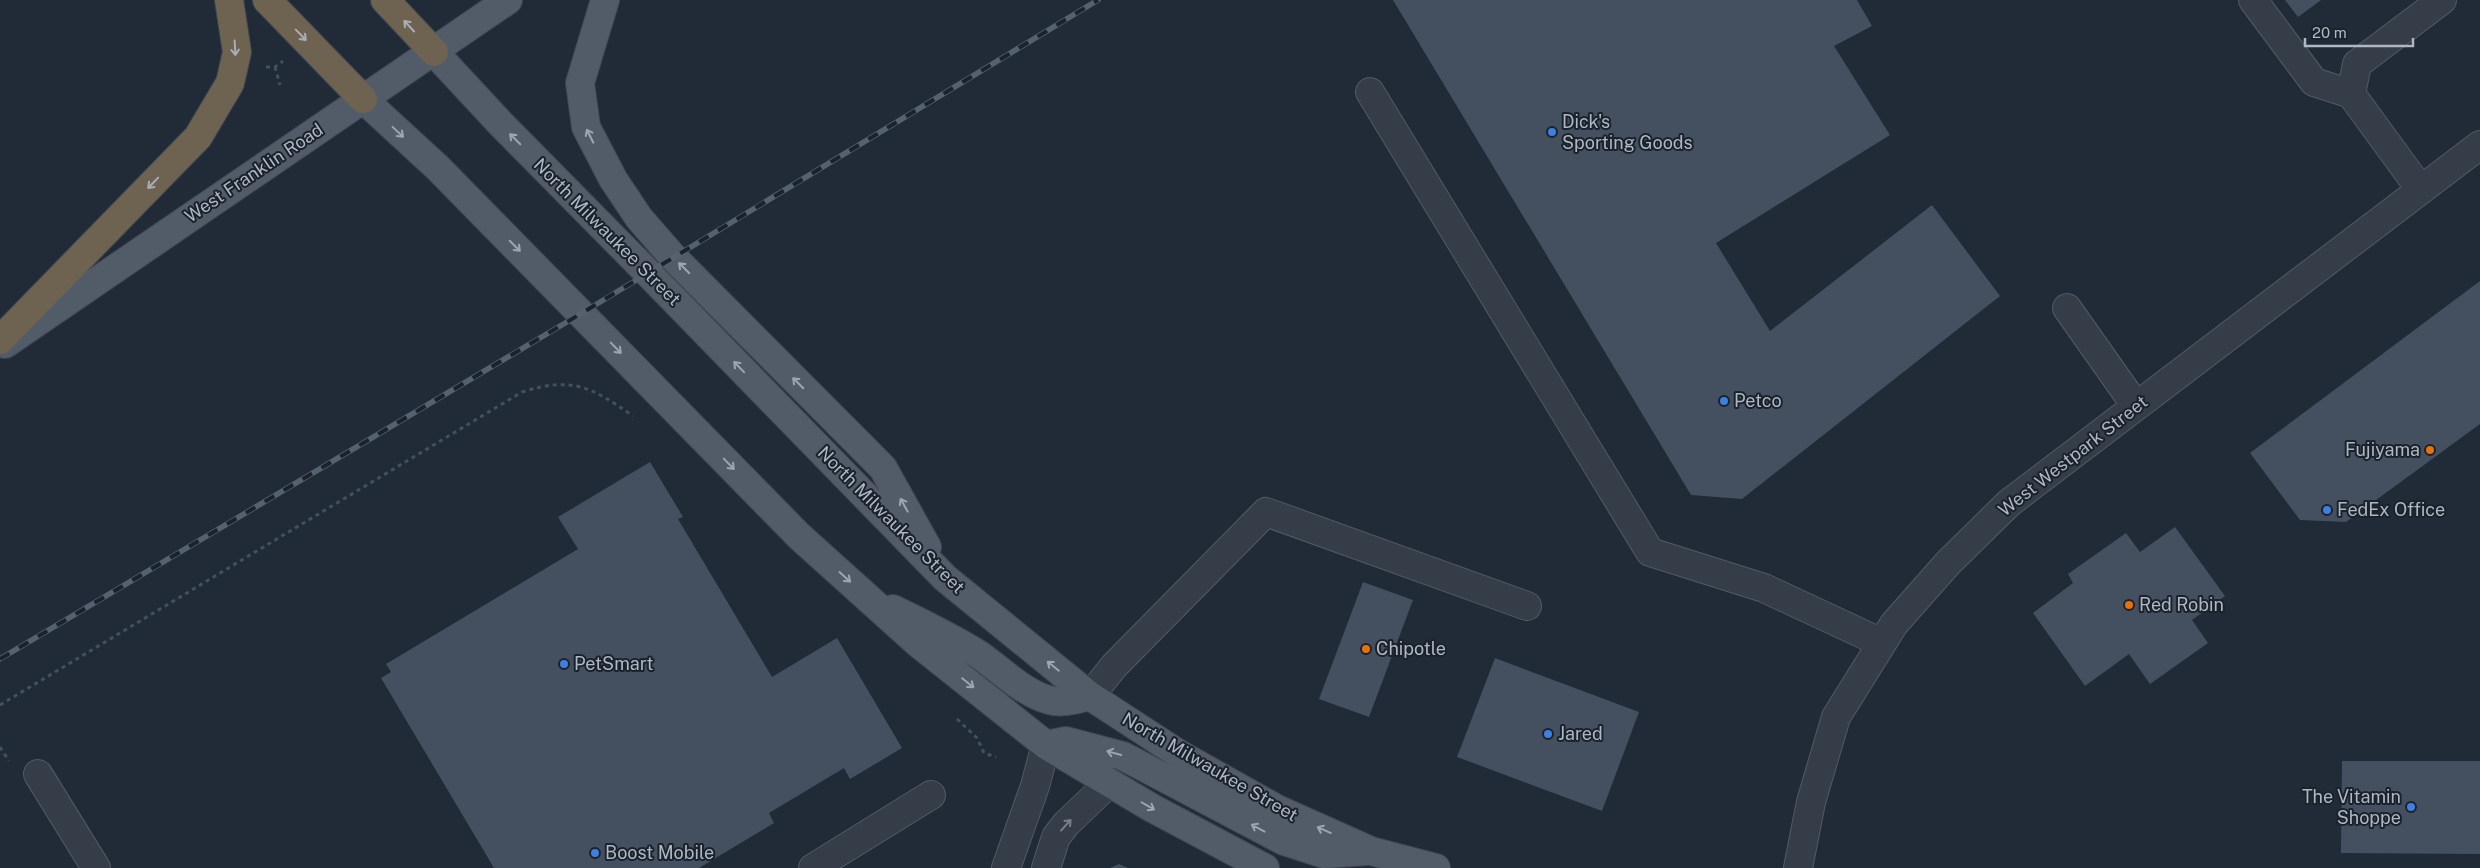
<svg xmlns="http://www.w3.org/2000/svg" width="2480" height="868" font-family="'Public Sans',sans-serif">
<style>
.building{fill:#44505f}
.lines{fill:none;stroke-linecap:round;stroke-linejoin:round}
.minor-casing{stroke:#525a65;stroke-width:30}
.major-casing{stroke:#3e4651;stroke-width:30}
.highway-casing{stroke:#3f4752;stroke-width:30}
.path{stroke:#405356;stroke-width:3;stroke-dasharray:4 4;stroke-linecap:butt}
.minor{stroke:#343d48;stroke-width:28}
.major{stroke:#525c68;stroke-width:28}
.highway{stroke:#6e6251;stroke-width:28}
.rail-casing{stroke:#56616f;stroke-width:5.5}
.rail{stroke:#1a222c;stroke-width:4;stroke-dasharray:11;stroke-linecap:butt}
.oneway{stroke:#a8aeb8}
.oneway2{stroke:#9ca5b2}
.oneway3{stroke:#78808c}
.shop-dot{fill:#3f7fe0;stroke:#1a222c;stroke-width:2}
.food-dot{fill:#e8710a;stroke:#1a222c;stroke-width:2}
.labels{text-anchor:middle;stroke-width:4;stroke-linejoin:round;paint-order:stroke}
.poi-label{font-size:18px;fill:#afb7c4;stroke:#1a222c;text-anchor:start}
.street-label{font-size:18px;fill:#afb7c4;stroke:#1a222c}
</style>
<rect width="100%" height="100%" fill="#212b37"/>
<path class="building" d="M1393 0H1857L1872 26 1834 46 1890 135 1716 243 1770 331 1932 205 2000 296 1742 499 1691 495Z
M2285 0H2321L2298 17Z
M2480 281V424L2346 522 2300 520 2250 453Z
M650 462 683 517 678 519 772 677 837 638 902 748 850 779 844 768 769 813 774 823 699 868H494L381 678 391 672 386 664 578 549 558 517Z
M2175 527 2225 596 2192 620 2208 643 2150 684 2129 654 2085 686 2033 613 2073 583 2068 574 2126 533 2140 552Z
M1363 582 1413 600 1369 717 1319 699Z
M1495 658 1639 712 1602 811 1457 757Z
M2342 761H2480V854L2341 853Z
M1119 864 1128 868H1110Z"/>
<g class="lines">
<g class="minor-casing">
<path id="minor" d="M2253 0 2314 82 2351 94
M1370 92 1650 552 1764 588 1882 643
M2421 190 2351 94 2357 64 2442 0
M2067 308 2136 406
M1090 696 1114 666 1266 512 1527 606
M38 774 96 868
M813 868 931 795
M1006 868 1035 786 1046 745
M1046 868 1056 837 1066 824 1109 783
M1798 868 1811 802 1836 717 1894 624 1948 563 2009 503 2480 145"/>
</g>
<g class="major-casing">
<path id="major" d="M605 0 580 83 586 127 613 179 639 218 673 257 883 468 927 547
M434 52 500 123 648 273 945 578 1090 696 1179 754 1277 809 1371 851 1436 868
M363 99 438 168 799 536 919 644 1046 745 1152 808 1265 868
M5 344 508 0
M893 609C922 623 951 637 978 654 1000 669 1023 693 1049 700 1063 704 1077 699 1090 696
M1046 745 1066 741 1123 756 1284 841 1324 854 1367 851"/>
</g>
<g class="highway-casing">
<path id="highway" d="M267 0 363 99
M385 0 434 52
M0 340 198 137 230 83 237 52 229 0"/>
</g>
<path class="path" d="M266 67H275L283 61
M275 67 280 85
M0 705 522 392C573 376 591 387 633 416
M957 719 977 738 984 753 996 757
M0 747 9 761"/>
<use href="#minor" class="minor"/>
<use href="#major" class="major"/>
<use href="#highway" class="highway"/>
<g class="rail-casing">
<path id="rail" d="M0 659 582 313 1098 0"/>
</g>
<use href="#rail" class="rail"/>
</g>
<defs><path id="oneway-shaft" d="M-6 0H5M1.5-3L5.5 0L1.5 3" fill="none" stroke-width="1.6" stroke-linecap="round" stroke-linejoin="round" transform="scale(1.25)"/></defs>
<g class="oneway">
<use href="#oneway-shaft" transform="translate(409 26) rotate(-133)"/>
<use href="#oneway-shaft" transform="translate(301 35) rotate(46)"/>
<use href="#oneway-shaft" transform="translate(235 48) rotate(87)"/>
<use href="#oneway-shaft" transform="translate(153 183) rotate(134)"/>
</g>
<g class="oneway2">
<use href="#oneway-shaft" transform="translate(398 132) rotate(43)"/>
<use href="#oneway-shaft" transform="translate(590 136) rotate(-117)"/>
<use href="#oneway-shaft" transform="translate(515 139) rotate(-135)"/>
<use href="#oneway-shaft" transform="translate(515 246) rotate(45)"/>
<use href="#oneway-shaft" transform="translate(684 268) rotate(-135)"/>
<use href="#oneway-shaft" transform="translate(616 348) rotate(46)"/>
<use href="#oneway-shaft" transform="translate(739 367) rotate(-134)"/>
<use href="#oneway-shaft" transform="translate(798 383) rotate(-135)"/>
<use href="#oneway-shaft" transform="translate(729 464) rotate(46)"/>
<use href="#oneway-shaft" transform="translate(904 505) rotate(-119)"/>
<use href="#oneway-shaft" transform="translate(845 577) rotate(42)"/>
<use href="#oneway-shaft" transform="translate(1053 666) rotate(-141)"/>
<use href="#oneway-shaft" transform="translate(968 683) rotate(39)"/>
<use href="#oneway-shaft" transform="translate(1114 753) rotate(-165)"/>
<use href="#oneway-shaft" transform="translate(1148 806) rotate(30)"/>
<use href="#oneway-shaft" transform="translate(1258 828) rotate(-152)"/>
<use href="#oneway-shaft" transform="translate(1324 830) rotate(-156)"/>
</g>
<use class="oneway3" href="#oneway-shaft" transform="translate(1066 825) rotate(-48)"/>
<g class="shop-dot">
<circle cx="1552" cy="132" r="5"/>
<circle cx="1724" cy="401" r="5"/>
<circle cx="2327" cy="510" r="5"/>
<circle cx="564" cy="664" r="5"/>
<circle cx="1548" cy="734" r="5"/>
<circle cx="2411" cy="807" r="5"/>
<circle cx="595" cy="853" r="5"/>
</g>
<g class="food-dot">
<circle cx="2430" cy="450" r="5"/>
<circle cx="2129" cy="605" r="5"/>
<circle cx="1366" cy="649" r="5"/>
</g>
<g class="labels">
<g class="poi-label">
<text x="1562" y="128">Dick's<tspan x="1562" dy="21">Sporting Goods</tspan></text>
<text x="1734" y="407">Petco</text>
<text x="2420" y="456" text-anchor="end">Fujiyama</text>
<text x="2337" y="516">FedEx Office</text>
<text x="2139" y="611">Red Robin</text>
<text x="1376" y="655">Chipotle</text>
<text x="574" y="670">PetSmart</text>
<text x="1558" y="740">Jared</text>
<text x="2401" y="803" text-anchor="end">The Vitamin<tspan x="2401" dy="21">Shoppe</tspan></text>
<text x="605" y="859">Boost Mobile</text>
</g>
<g class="street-label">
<text transform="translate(254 173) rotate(-34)" y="6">West Franklin Road</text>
<text transform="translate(607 232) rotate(45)" y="6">North Milwaukee Street</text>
<text transform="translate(2073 456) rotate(-38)" y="6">West Westpark Street</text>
<text transform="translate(891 520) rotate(45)" y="6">North Milwaukee Street</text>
<text transform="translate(1210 767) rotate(30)" y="6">North Milwaukee Street</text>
</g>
</g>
<path d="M2305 38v8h108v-8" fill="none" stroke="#afb7c4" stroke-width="2.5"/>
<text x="2312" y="38" font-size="15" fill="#afb7c4" stroke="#1a222c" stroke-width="4" paint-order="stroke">20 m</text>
</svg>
